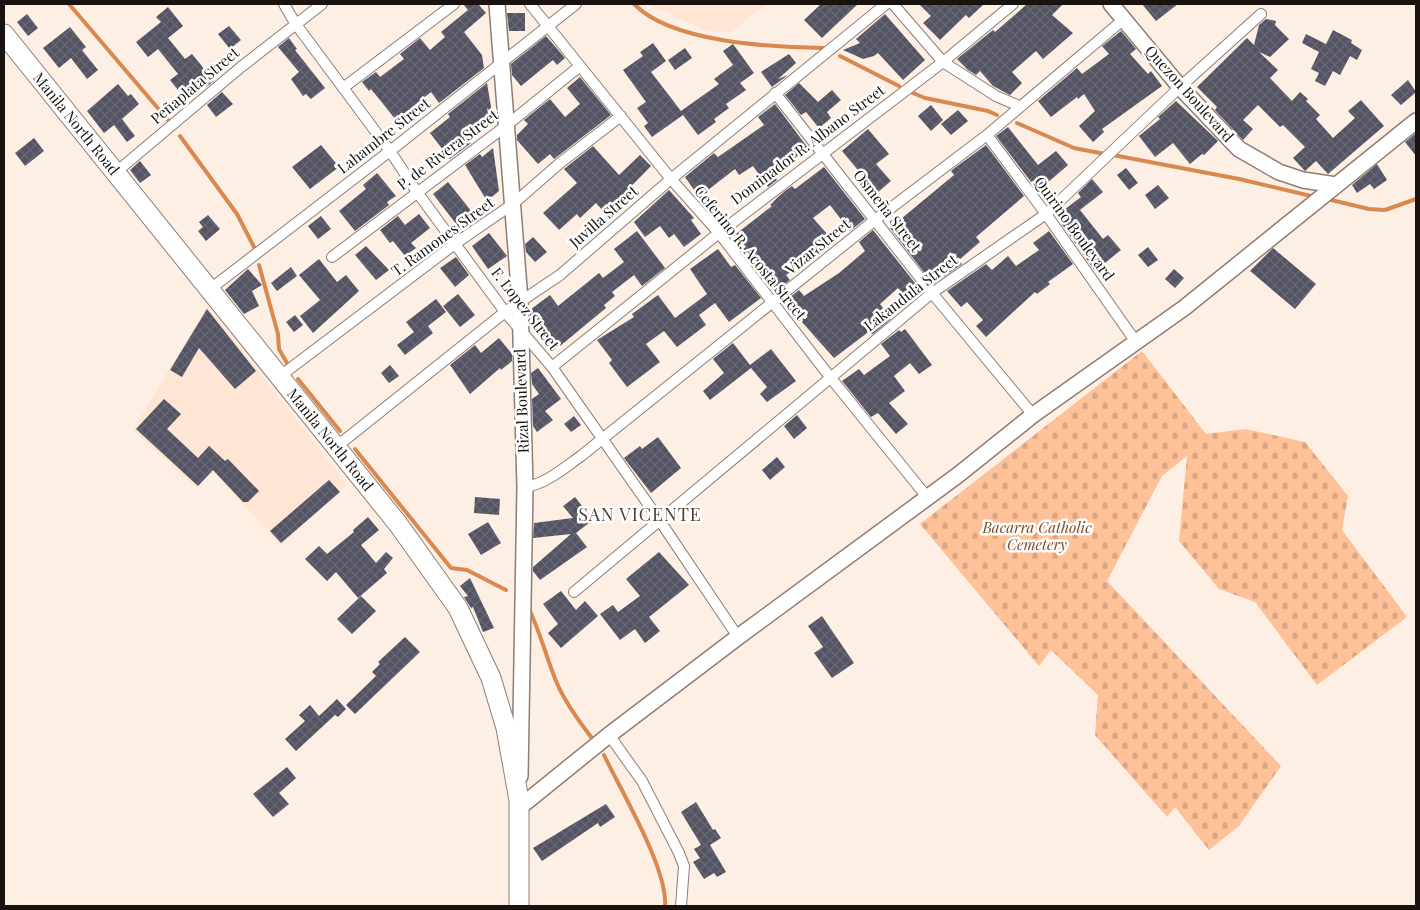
<svg xmlns="http://www.w3.org/2000/svg" width="1420" height="910" font-family="'Playfair Display',serif">
<style>
.built{fill:#ffe5d4}
.cemetery{fill:url(#cemetery-stones)}
.lines{fill:none;stroke-linecap:round;stroke-linejoin:round}
.stream{stroke:#d9894f;stroke-width:4}
.building{fill:url(#building-cross-hatch)}
.street-casing{stroke:#8e7d73;stroke-width:12}
.secondary-casing{stroke:#8e7d73;stroke-width:18}
.highway-casing{stroke:#8e7d73;stroke-width:21}
.street{stroke:#fff;stroke-width:10}
.secondary{stroke:#fff;stroke-width:15}
.highway{stroke:#fff;stroke-width:19}
.labels{text-anchor:middle;stroke-width:5;stroke-linejoin:round;paint-order:stroke}
.street-label{font-size:15px;fill:#19120e;stroke:#fff}
.park-label{font-size:15px;font-style:italic;fill:#7e491f;stroke:#fff}
.quarter-label{font-size:18px;letter-spacing:1px;fill:#4e3f35;stroke:#fff}
</style>
<defs>
<pattern id="cemetery-stones" width="16" height="16" patternUnits="userSpaceOnUse" patternTransform="scale(1.25)"><rect width="16" height="16" fill="#fec198"/><path d="M2 7V4a2 2 0 0 1 4 0v3zM10 15v-3a2 2 0 0 1 4 0v3z" fill="#d9a582"/></pattern>
<pattern id="building-cross-hatch" width="8" height="8" patternUnits="userSpaceOnUse" patternTransform="scale(1.25)"><rect width="8" height="8" fill="#545363"/><path d="M0 0l8 8M0 8l8-8" fill="none" stroke="#686774"/></pattern>
</defs>
<rect width="100%" height="100%" fill="#feefe5"/>
<path class="built" d="M647 4H768L728 33 706 30Z
M207 306 347 484 281 546 213 472 196 488 133 430Z"/>
<path class="cemetery" d="M1142 351 1206 434 1246 429 1305 442 1348 496 1342 530 1407 617 1317 685 1255 602 1219 589 1179 541 1187 456 1162 476 1107 581 1281 766 1239 826 1209 850 1175 807 1167 817 1095 735 1098 695 1051 650 1039 666 920 524Z"/>
<g class="lines">
<path class="stream" d="M69 4 168 120
M634 4C672 43 771 47 824 48
M840 56 899 86
M913 93 925 98 988 111 997 115
M1017 123 1074 148 1105 154
M180 136 237 214 255 249
M1113 155 1239 179 1311 196
M1327 199 1369 209 1385 210 1416 199
M259 265 278 334 279 349 288 365
M298 379 340 431
M355 449 451 568 467 570 506 590
M529 609C540 632 546 656 556 681 565 703 580 723 595 742
M604 755C621 791 668 869 665 906"/>
</g>
<path class="building" d="M463 4H478L486 13 464 32 482 55 484 68 439 103 431 92 396 120 371 89 369 91 362 82 376 72 380 77 404 59 400 54 420 38 430 50 445 37 441 32 468 10Z
M821 4H858L822 38 804 20Z
M919 4H984L969 18 966 15 940 40 923 23 931 16Z
M1027 4H1063L1052 15 1073 33 1043 59 1036 51 1012 72 1022 83 1010 95 993 86 980 71 976 75 968 70 957 59 993 30 995 32Z
M1142 4H1178L1156 21Z
M168 7 183 26 168 38 185 59 192 54 214 81 206 87 200 80 181 94 170 80 178 74 158 49 148 57 136 42 161 22 156 17Z
M507 13H525V31H509Z
M27 14 38 28 28 36 17 22Z
M885 14 925 60 903 80 878 53 874 56 863 59 843 50 860 43 856 39Z
M1266 19 1276 21 1275 25 1289 39 1270 57 1259 52 1278 70 1270 78 1292 101 1300 92 1308 99 1306 101 1320 115 1316 119 1333 138 1355 118 1348 111 1361 100 1384 126 1328 174 1316 161 1305 171 1293 158 1305 147 1283 125 1280 127 1258 105 1243 120 1253 129 1243 140 1215 110 1217 107 1197 87 1247 38 1254 45 1259 25Z
M229 26 241 40 230 49 218 34Z
M70 27 86 47 82 50 98 70 87 79 71 58 59 68 43 48Z
M1333 30 1352 40 1351 43 1362 50 1357 60 1350 56 1340 75 1333 71 1325 86 1315 81 1319 73 1311 69 1319 52 1302 43 1306 34 1326 44Z
M1121 31 1136 49 1130 54 1148 74 1151 71 1162 86 1102 129 1104 132 1093 142 1079 126 1095 111 1084 94 1078 99 1077 97 1051 117 1038 101 1077 68 1082 74 1109 54 1102 46Z
M546 36 565 58 557 65 553 60 521 86 512 75 511 64Z
M289 38 297 49 295 50 325 88 311 99 306 94 303 96 291 79 299 72 278 47Z
M653 43 666 61 651 72 681 111 719 84 714 79 733 65 723 51 733 44 754 73 740 83 746 90 726 104 729 108 714 119 716 122 698 135 683 115 652 137 644 126 648 123 637 108 646 102 623 70 643 56 640 52Z
M685 48 692 58 675 70 668 60Z
M789 54 796 63 778 79 788 75 772 87 761 72Z
M580 77 611 115 554 159 550 154 538 164 517 140V135L528 124 524 120 550 99 565 117 580 104 567 88Z
M1408 80 1416 92 1401 105 1391 95Z
M487 83 492 113 487 108 489 119 467 138 471 143 450 159 430 133 450 117 448 114Z
M799 83 818 102 832 90 841 100 827 112 831 118 819 128 806 112 801 115 785 95Z
M118 84 128 96 131 94 139 104 122 119 135 136 127 142 114 125 104 133 87 111Z
M222 92 233 104 216 117 207 105Z
M1176 101 1218 141 1204 155 1202 154 1190 164 1173 143 1155 157 1139 136 1160 119 1158 117Z
M775 104 808 148 773 174 777 180 768 187 753 166 739 175 735 169 699 197 685 177 714 153 718 157 764 125 758 117Z
M931 105 943 120 931 131 918 116Z
M958 110 968 121 951 135 941 124Z
M1008 127 1038 165 1056 151 1068 165 1038 191 996 136Z
M868 129 889 154 876 164 891 181 877 193 842 151Z
M1416 133V156L1405 142Z
M34 138 44 151 25 166 15 153Z
M321 145 339 167 310 189 292 167Z
M986 145 1024 196 976 237 980 242 959 260 962 264 933 284 890 228 954 175 951 171 956 167Z
M593 146 619 175 640 155 651 166 605 213 596 203 580 218 577 214 559 230 543 213 577 183 564 169Z
M493 148 499 191 487 201 465 165 480 154 482 157Z
M140 161 151 175 140 183 130 170Z
M1377 164 1387 180 1374 189 1370 184 1357 193 1352 185Z
M824 167 865 219 850 231 830 205 813 218 835 243 786 275 790 280 775 291 772 290 746 256 748 255 743 249 746 247 736 234 772 206 770 205 777 198 785 191 792 186 795 189Z
M1126 168 1138 183 1129 190 1117 175Z
M377 173 396 196 387 202 389 205 355 231 339 211 366 189 363 185Z
M1092 179 1103 192 1080 210 1103 239 1108 235 1121 250 1095 271 1056 216 1081 197 1078 193Z
M448 182 476 217 460 229 433 194Z
M1158 185 1169 198 1155 209 1145 195Z
M669 190 694 218 691 220 701 234 684 247 674 234 669 238 660 226 645 237 634 222Z
M419 214 430 228 411 243 416 248 405 256 393 241 390 243 380 230 398 216 405 225Z
M208 215 220 229 206 241 198 231 203 227 199 222Z
M321 216 331 229 318 239 308 226Z
M873 230 922 292 910 302 898 288 880 304 891 319 873 334 867 333 834 358 784 302 799 290 804 296 839 273 865 251 859 242Z
M637 231 665 268 642 286 634 275 612 292 615 296 604 305 606 308 554 351 530 319V310L550 295 558 306 599 273 603 278 624 262 614 249Z
M1049 231 1073 264 1048 282 1050 284 1037 294 1035 292 986 337 976 326 983 320 967 302 961 307 947 291 986 264 992 270 1008 256 1016 266 1039 250 1033 243Z
M489 233 507 256 488 269 472 246Z
M533 237 547 252 535 262 526 252 525 244Z
M366 246 389 270 376 280 355 255Z
M1148 247 1158 260 1148 267 1138 255Z
M1273 248 1316 284 1295 309 1250 271Z
M718 249 731 267 735 265 761 298 729 322 715 303 699 315 706 325 677 347 664 331 646 344 660 362 627 387 609 363 612 360 597 340 634 317 632 314 658 295 675 318 707 294 690 269Z
M456 257 469 275 455 287 440 268Z
M319 259 337 282 346 275 359 291 313 333 300 316 320 300 299 275Z
M291 267 297 276 277 291 271 283Z
M248 269 262 285 252 291 259 306 244 314 225 290Z
M1174 269 1184 278 1175 288 1165 279Z
M458 294 475 315 460 327 443 306Z
M436 299 446 312 428 326 433 333 405 355 397 345 414 332 406 322Z
M207 309 256 371 235 389 199 348 182 377 170 370Z
M295 315 303 325 294 332 286 322Z
M905 329 932 365 919 374 910 363 894 376 905 391 889 403 908 424 896 434 878 413 871 417 842 381 859 369 864 375 890 356 881 344 899 330 901 332Z
M499 338 512 354V361L501 370 500 368 470 394 450 365 475 345 481 353Z
M733 343 750 365 771 349 796 381 767 402 760 394 767 387 751 368 710 400 703 391 724 373 713 359Z
M390 365 399 376 389 383 381 373Z
M538 368 561 399 545 411 553 420 537 432 533 426 532 399 539 394 532 384 531 373Z
M164 399 181 414 167 429 198 458 209 446 225 461 228 459 259 491 248 502H243L213 470 198 486 136 429Z
M797 415 807 428 794 439 784 426Z
M574 416 581 425 571 432 564 424Z
M658 437 681 468 651 493 624 458 640 446 642 449Z
M777 457 785 467 770 480 762 470Z
M329 480 340 492 281 543 270 531Z
M475 497 500 499 499 515 474 513Z
M575 497 593 520 576 533 587 547 540 580 533 571V567L571 534 533 538 534 523 573 518 563 506Z
M368 517 379 530 361 545 376 563 386 552 393 558 384 569 387 573 358 598 336 572 327 581 305 559 319 546 327 554 354 532 353 530Z
M488 522 501 543 481 555 468 534Z
M659 552 689 585 649 617 660 631 645 643 635 629 620 640 600 614 613 605 618 612 640 596 626 579Z
M470 578 494 628 483 632 473 607 471 608 464 597 468 596 460 586Z
M561 591 576 610 585 601 598 616 561 648 548 633 558 624 543 604Z
M361 596 376 611 352 634 337 619Z
M822 616 854 663 832 678 814 653 823 647 808 626Z
M405 637 420 652 355 714 346 705 376 676 372 672 380 664 378 662Z
M337 699 346 709 338 717 335 715 296 751 285 739 305 721 299 715 310 705 319 716Z
M287 767 296 778 279 793 289 804 273 817 253 794Z
M696 802 713 830 715 829 721 838 710 845 726 872 717 877 714 873 704 879 693 862 700 858 694 849 701 845 681 812Z
M606 804 615 817 600 827 598 823 542 861 533 848Z"/>
<g class="lines">
<g class="street-casing">
<path id="street" d="M284 4 295 23 390 151 417 192 505 312 552 367 660 521 738 637
M530 4 671 179 719 233 830 377 927 497
M893 4 943 62 996 96 1019 106
M343 88 454 4
M775 93 932 293 1033 415
M987 135 1046 214 1136 342
M115 173 241 67 322 4
M332 257 507 125 580 66
M209 290 390 151 576 4
M552 367 719 233 943 62 1013 4
M279 377 456 243 513 204 560 163 621 116
M336 447 505 312 560 275 671 179 886 4
M525 487C546 484 564 468 581 456L875 220 987 135 1124 19
M574 592 932 293 1046 214 1180 87 1261 14
M609 735 642 781 679 853 684 866 681 906"/>
</g>
<g class="secondary-casing">
<path id="secondary" d="M497 4 520 301 525 487 520 776
M1111 4 1180 87 1239 149 1279 172 1303 180 1336 185
M520 807 609 735 738 637 958 475 1033 415 1184 308 1416 121"/>
</g>
<g class="highway-casing">
<path id="highway" d="M4 34 398 524 458 608 491 678 506 728 519 800V906"/>
</g>
<use href="#street" class="street"/>
<use href="#secondary" class="secondary"/>
<use href="#highway" class="highway"/>
</g>
<g class="labels">
<g class="street-label">
<text transform="translate(195 86) rotate(-40)" y="5">Peñaplata Street</text>
<text transform="translate(1189 94) rotate(48)" y="5">Quezon Boulevard</text>
<text transform="translate(76 124) rotate(51)" y="5">Manila North Road</text>
<text transform="translate(384 136) rotate(-38)" y="5">Lahambre Street</text>
<text transform="translate(808 145) rotate(-37)" y="5">Dominador R. Albano Street</text>
<text transform="translate(448 150) rotate(-37)" y="5">P. de Rivera Street</text>
<text transform="translate(887 211) rotate(52)" y="5">Osmeña Street</text>
<text transform="translate(604 217) rotate(-41)" y="5">Juvilla Street</text>
<text transform="translate(1074 229) rotate(54)" y="5">Quirino Boulevard</text>
<text transform="translate(443 237) rotate(-36)" y="5">T. Ramones Street</text>
<text transform="translate(818 247) rotate(-39)" y="5">Vizar Street</text>
<text transform="translate(750 253) rotate(51)" y="5">Ceferino R. Acosta Street</text>
<text transform="translate(911 293) rotate(-38)" y="5">Lakandula Street</text>
<text transform="translate(525 309) rotate(52)" y="5">F. Lopez Street</text>
<text transform="translate(522 401) rotate(-92)" y="5">Rizal Boulevard</text>
<text transform="translate(330 440) rotate(51)" y="5">Manila North Road</text>
</g>
<g class="park-label">
<text x="1037" y="533">Bacarra Catholic<tspan x="1037" dy="17">Cemetery</tspan></text>
</g>
<g class="quarter-label">
<text x="640" y="521">SAN VICENTE</text>
</g>
</g>
<rect width="1420" height="910" fill="none" stroke="#19120e" stroke-width="10"/>
</svg>
